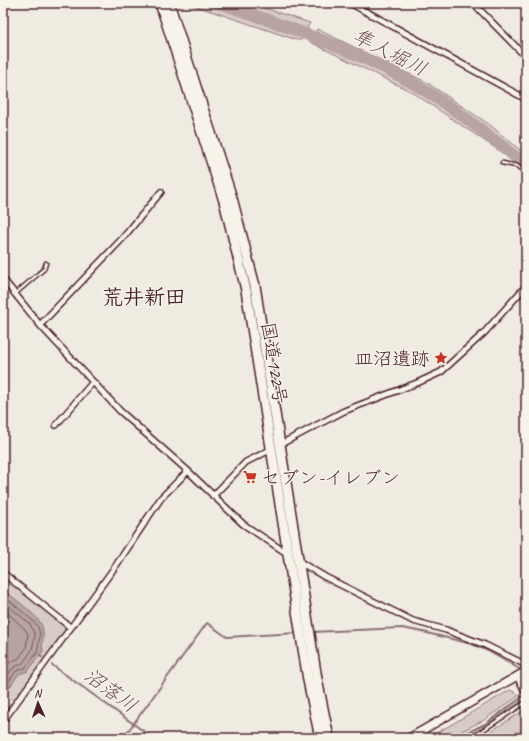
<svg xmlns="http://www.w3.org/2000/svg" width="529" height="741" font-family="Caveat,'Klee One',sans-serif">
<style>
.green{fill:#d8cdc6;stroke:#917678}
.water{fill:#b7a4a2;stroke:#8b6f72}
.pier{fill:#f0ebe0}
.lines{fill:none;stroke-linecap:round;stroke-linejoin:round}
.shore{stroke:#76545b;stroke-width:1}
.stream{stroke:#8b6f72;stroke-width:2}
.river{stroke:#b7a4a2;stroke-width:12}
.lane-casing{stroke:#4a1f2b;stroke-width:5.5}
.street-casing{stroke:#4a1f2b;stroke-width:8}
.secondary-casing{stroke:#4a1f2b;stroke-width:10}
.highway-casing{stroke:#4a1f2b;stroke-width:12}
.lane{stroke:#f7f3e8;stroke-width:2.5}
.street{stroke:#f7f3e8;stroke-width:5}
.secondary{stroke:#f7f3e8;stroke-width:7}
.highway{stroke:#f7f3e8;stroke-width:9}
.labels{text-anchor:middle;stroke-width:3;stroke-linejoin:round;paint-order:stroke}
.poi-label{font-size:19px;fill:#4a1f2b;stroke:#f7f3e8;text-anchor:end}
.street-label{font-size:19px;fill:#4a1f2b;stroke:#f7f3e8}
.water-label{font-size:20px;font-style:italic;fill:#704e55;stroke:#f7f3e8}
.quarter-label{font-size:21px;font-weight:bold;fill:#4a1f2b;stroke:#f7f3e8}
</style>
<rect width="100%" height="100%" fill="#f0ebe0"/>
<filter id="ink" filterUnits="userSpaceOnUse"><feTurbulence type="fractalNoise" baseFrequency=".025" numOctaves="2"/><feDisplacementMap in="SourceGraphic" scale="8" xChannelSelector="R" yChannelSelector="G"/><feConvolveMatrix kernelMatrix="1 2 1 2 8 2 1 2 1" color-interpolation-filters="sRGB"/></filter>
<g filter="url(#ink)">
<path class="green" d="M187 3H212L304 36 301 40H297Z
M227 3H249L310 23 306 30Z
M317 29 426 82 490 125 526 155V163L487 130 403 75 315 34Z
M312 38C330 46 349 53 368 62 425 90 478 127 526 168V171L516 162 412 92 310 42Z
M3 575 65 625V632L3 718Z
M510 690 520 695 484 720 448 738H428Z
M523 699 518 705C503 716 477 738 459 738L486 724Z
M526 709V727L509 738H480Z"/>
<path class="water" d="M3 589C13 598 37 614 42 626 45 635 41 642 43 651L28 671 19 674 8 689 9 691 6 697 13 700 7 707 3 708Z"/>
<path class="pier" d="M6 688 9 691 6 697 13 700 7 707 3 708V693Z"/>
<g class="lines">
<path class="shore" d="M3 595 33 621 38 627 40 635 37 653 25 668 16 671 5 687 3 694
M3 601 30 624 35 635 32 650 23 663 13 668 3 681
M3 609 25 629 28 634 26 648 19 658 10 662 3 671"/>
<path class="stream" d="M357 3 526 96
M312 632 402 628 423 632 472 644 488 651 523 671
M40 655 42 657
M52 665 153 738
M123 738 207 623 227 637 298 633
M456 738 485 724 522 697"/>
<path class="river" d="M220 3C281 25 343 45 400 76 445 100 487 133 526 166"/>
<g class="lane-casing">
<path id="lane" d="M502 163 517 166 526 173
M15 294 44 269 46 263
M3 712 10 711
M471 738 526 702"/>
</g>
<g class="street-casing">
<path id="street" d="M350 3 526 99
M473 3 526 57
M3 279 40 325 120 411 188 471 243 524 288 554
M40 325 122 239 161 192
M56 425 93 382
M279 445 344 411 417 383 441 372 484 333 526 286
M213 496 246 462 272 449
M298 561 325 577 413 621 446 630 485 645 526 665
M3 573 70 627
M3 721 117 564 161 498 188 471"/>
</g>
<g class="secondary-casing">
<path id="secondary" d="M518 676 526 691
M409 738 526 671"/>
</g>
<g class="highway-casing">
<path id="highway" d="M160 3 224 201 246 290 308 680 320 738
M169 3 232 198 255 286 317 679 329 738"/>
</g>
<use href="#lane" class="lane"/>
<use href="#street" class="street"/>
<use href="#secondary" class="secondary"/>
<use href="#highway" class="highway"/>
</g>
</g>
<defs>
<g id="sight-bare" transform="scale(1.08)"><path d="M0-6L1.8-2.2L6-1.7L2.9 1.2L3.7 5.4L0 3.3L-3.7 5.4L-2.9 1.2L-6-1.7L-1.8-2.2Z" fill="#c8321e" stroke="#f7f3e8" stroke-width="2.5" paint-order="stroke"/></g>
<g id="supermarket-bare" transform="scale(1.08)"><path d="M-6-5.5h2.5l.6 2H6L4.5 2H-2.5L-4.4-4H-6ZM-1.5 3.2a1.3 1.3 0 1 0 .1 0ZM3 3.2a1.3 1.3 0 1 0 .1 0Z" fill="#c8321e" stroke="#f7f3e8" stroke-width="2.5" paint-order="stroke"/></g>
</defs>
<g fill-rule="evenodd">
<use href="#sight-bare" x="441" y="358"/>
<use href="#supermarket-bare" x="250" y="477"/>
</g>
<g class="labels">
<g class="poi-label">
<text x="430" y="365">皿沼遺跡</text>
<text x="261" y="484" text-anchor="start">セブン-イレブン</text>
</g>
<g class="street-label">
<text transform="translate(275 363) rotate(81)" y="7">国道122号</text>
</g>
<g class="water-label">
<text transform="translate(390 52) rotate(27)" y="7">隼人堀川</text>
<text transform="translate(111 690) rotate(36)" y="7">沼落川</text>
</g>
<g class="quarter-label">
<text x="144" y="304">荒井新田</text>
</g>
</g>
<rect width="529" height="741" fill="none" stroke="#f7f3e8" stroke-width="16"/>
<rect x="8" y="8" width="513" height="725" fill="none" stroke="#4a1f2b" stroke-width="1.5" filter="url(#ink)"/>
<g transform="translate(38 703) rotate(357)" stroke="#f7f3e8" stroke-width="3" paint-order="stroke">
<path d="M0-3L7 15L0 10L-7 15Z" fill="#4a1f2b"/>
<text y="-6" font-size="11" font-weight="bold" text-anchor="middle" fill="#4a1f2b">N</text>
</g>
</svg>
